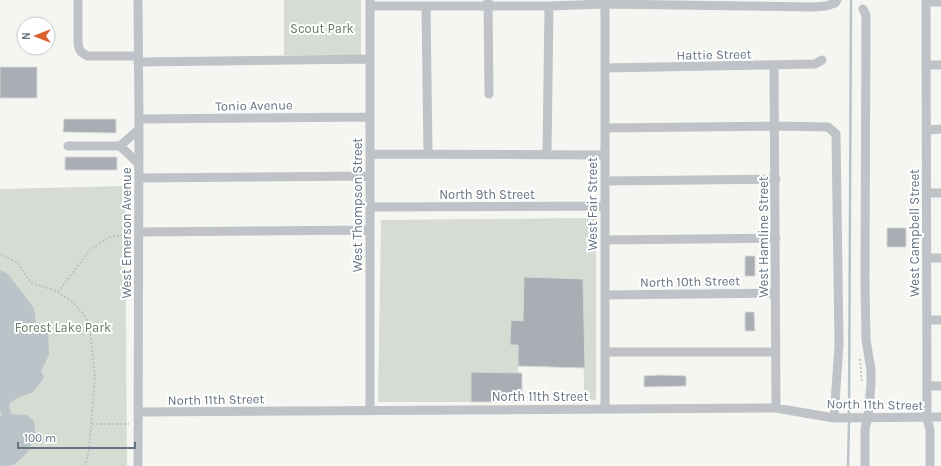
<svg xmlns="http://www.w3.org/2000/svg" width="941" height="466" font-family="Karla,sans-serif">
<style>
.green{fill:#d6dcd4}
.water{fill:#b9c3c8}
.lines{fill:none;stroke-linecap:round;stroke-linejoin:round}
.stream{stroke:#b9c3c8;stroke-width:2.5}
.building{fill:#a8aeb4;stroke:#d7d7d5}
.path{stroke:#b9bbbe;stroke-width:1.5;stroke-dasharray:2 2;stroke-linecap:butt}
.minor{stroke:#bfc2c6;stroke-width:9}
.labels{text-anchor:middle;stroke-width:4;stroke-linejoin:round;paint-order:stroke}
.park-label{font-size:13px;fill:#687965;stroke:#fff}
.street-label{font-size:13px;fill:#667482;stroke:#fff}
</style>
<rect width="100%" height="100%" fill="#f5f6f2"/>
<path class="green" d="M284 0H361V55H284Z
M125 186 127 466H0V189Z
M596 218V400L584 399 583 279 524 277 523 321 511 320V345H518V373L471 372V402H378L381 220Z"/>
<path class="water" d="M0 270 8 274 34 308 36 324 48 332 49 355 41 371 44 378 33 392 19 397 9 404 11 414 27 415 34 421 35 432 33 441 27 453 14 465 1 466H0V416L2 415 0 411Z"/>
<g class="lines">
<path class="stream" d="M849 415 851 0
M848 466 849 420"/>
</g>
<path class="building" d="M0 67H37V98H0Z
M64 119H116V133L63 132Z
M65 157H117V170H65Z
M887 228H906V247H887Z
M745 256H755V276H745Z
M524 277 583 279 585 368 518 366V345H510L511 320 523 321Z
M745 312H754L755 331H745Z
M471 372 522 373V402H471Z
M660 375 686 376V386L644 387V376Z"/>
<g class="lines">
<path class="path" d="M0 254 17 262 31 283 54 290 73 302 84 315 89 324 95 377 89 450 85 466
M58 292 90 250 109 237 131 234
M860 359 862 383
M92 424H129"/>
<path class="minor" d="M78 0V43C79 51 81 53 88 56H138
M138 0 139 119 138 466
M370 0V410
M488 0 489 94
M926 0 927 418 930 430V466
M927 2H941
M370 6H549L605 4 814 7 826 6 835 3 837 0
M426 6 428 154
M863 9 866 15 865 282 866 340 871 370V384L868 418 865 428V466
M138 62 370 59
M927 65H941
M774 66 776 408
M605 68 815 64 822 60
M139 119 370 117
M605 128 775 126 828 127 836 134 839 345 834 418
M927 130 941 129
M68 146H120L139 164
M120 146 139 129
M370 154 605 155
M547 155 549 6
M139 178 370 176
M605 181 776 179
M927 193H941
M370 207 605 206
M139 232 370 230
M605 240 776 238
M927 258H941
M605 295 775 293
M927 320H941
M605 352H776
M927 386H941
M605 409V0
M138 412 776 408 834 418 941 417"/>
</g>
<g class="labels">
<g class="park-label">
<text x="322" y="33">Scout Park</text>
<text x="63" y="332">Forest Lake Park</text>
</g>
<g class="street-label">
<text transform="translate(714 54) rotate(-1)" y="5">Hattie Street</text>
<text transform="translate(254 105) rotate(-1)" y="5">Tonio Avenue</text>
<text x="487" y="199">North 9th Street</text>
<text transform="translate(592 204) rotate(-90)" y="5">West Fair Street</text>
<text transform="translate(357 205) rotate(-90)" y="5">West Thompson Street</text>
<text transform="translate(126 233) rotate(-90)" y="5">West Emerson Avenue</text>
<text transform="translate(914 233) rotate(-90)" y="5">West Campbell Street</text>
<text transform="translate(763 237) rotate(-90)" y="5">West Hamline Street</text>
<text transform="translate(690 281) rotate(-1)" y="5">North 10th Street</text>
<text x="540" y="401">North 11th Street</text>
<text transform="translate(216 399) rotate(-1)" y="5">North 11th Street</text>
<text transform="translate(875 404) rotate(1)" y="5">North 11th Street</text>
</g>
</g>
<g transform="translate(36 36) rotate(270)"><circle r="19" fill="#ffffff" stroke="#c2c7cd"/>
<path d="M0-3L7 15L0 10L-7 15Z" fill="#da602e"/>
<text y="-6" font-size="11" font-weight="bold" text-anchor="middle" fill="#667482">N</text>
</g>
<path d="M18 442v6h117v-6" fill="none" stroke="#667482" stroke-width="2"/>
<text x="24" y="442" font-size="12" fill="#667482" stroke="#ffffff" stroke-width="3" paint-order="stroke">100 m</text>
</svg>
